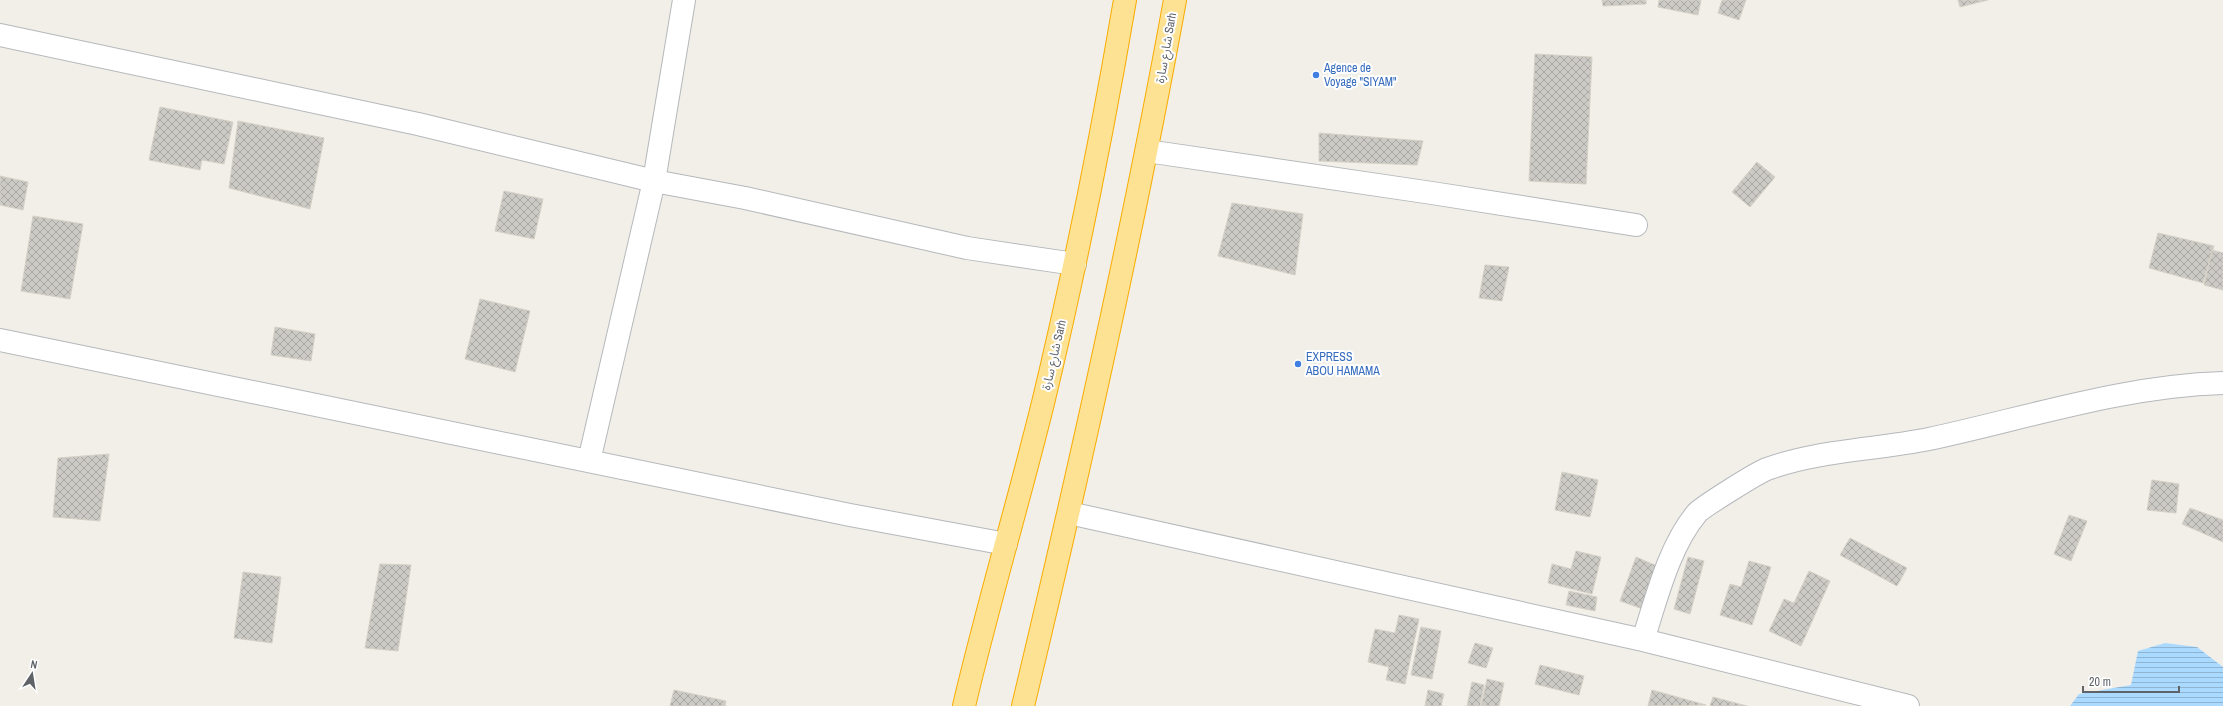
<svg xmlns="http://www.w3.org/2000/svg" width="2223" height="706" font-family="'Archivo Narrow','Noto Sans Arabic',sans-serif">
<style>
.water{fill:url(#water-rules)}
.building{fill:url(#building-cross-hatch);stroke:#d6d1c6}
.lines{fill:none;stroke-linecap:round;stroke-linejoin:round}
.minor-casing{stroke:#b5b8bc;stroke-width:24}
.highway-casing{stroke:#f9ab00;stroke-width:24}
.minor{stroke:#fff;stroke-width:22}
.highway{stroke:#fde293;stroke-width:22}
.shop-dot{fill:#3f7fe0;stroke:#fff;stroke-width:1.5}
.labels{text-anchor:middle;stroke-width:4;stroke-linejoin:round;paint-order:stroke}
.street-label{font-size:12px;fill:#5f6368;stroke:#fff}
.shop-label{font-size:12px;fill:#366cbe;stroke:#fff;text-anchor:start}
</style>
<defs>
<pattern id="water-rules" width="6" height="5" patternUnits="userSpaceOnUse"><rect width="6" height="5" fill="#aadaff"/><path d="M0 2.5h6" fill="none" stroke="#8eb4d2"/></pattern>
<pattern id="building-cross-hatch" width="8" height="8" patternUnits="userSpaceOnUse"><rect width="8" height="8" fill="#cccac5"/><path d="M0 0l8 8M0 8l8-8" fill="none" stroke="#a9a8a4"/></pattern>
</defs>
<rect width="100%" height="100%" fill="#f1efe8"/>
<path class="water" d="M2165 643 2197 647 2223 667V706H2070L2079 694 2131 685 2138 651Z"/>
<path class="building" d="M1602 0H1646V4L1603 6Z
M1659 0H1701L1698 15 1658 7Z
M1722 0H1746L1739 20 1718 13Z
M1958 0H1988L1960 7Z
M1535 54 1592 57 1586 184 1529 181Z
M160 107 233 122 224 164 202 160 200 170 149 160Z
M238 121 324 138 310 209 229 188Z
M1319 133 1423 141 1417 165 1319 161Z
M1757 162 1775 177 1750 207 1732 192Z
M0 176 28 182 23 210 0 205Z
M504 191 543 199 534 239 495 231Z
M1232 203 1303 214 1295 275 1218 256Z
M33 216 83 224 70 299 21 291Z
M2158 233 2214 246 2203 283 2149 268Z
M2212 250 2223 253V290L2204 285Z
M1485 265 1509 267 1502 301 1479 298Z
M480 299 530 311 515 372 465 359Z
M275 327 315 334 311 361 271 355Z
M109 454 100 521 53 517 58 458Z
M1562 472 1598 480 1590 517 1555 510Z
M2152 480 2179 484 2176 513 2147 510Z
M2190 508 2223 520V542L2182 524Z
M2069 515 2087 521 2071 561 2054 554Z
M1850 538 1907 568 1897 586 1840 555Z
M1576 551 1601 557 1592 594 1548 583 1552 564 1571 569Z
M1636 557 1657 566 1643 609 1620 601Z
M1688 557 1704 561 1690 614 1674 609Z
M1749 561 1771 567 1752 625 1720 615 1730 584 1741 587Z
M380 564 411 565 398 651 365 648Z
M1809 571 1830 581 1801 646 1769 631 1784 599 1794 603Z
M243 572 281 577 272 643 234 638Z
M1569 591 1597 597 1595 611 1566 605Z
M1399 615 1419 619 1405 684 1386 680 1389 667 1368 662 1375 629 1395 633Z
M1421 627 1441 631 1432 679 1411 675Z
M1475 643 1493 648 1486 668 1468 663Z
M1540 665 1584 676 1579 695 1535 684Z
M1487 679 1504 683 1499 706H1481Z
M1472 682 1484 685 1480 706H1467Z
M674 690 726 701 725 706H670Z
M1428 690 1444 694 1441 706H1443H1425Z
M1652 690 1706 705 1648 706Z
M1713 697 1747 706H1710Z"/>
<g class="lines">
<g class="minor-casing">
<path id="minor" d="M0 35 418 124 654 181 745 198 967 248 1075 264
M1147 151 1432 193 1636 225
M0 340 850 515 1006 544
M589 461 654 181 684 0
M1069 513 1643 640 1908 706
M1643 640C1656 600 1669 546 1697 513 1701 508 1758 472 1767 469 1819 450 1875 450 1929 439 2027 418 2122 386 2223 383"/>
</g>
<g class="highway-casing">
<path id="highway" d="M964 706C988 604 1018 504 1043 403 1075 270 1102 135 1125 0
M1023 706C1079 472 1132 237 1175 0"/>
</g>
<use href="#minor" class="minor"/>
<use href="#highway" class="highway"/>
</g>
<g class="shop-dot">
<circle cx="1316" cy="75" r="4"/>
<circle cx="1298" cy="364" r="4"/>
</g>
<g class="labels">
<g class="street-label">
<text transform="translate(1166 48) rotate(-80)" y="4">شارع سارة Sarh</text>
<text transform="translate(1054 355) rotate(-77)" y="4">شارع سارة Sarh</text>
</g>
<g class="shop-label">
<text x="1324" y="72">Agence de<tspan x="1324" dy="14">Voyage "SIYAM"</tspan></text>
<text x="1306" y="361">EXPRESS<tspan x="1306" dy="14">ABOU HAMAMA</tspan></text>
</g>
</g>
<g transform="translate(32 674) rotate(12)" stroke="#ffffff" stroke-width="3" paint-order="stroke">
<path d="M0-3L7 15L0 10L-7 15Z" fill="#5f6368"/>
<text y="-6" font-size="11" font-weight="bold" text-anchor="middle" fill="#5f6368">N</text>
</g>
<path d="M2083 686v6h96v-6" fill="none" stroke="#5f6368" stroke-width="2"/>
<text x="2089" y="686" font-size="12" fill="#5f6368" stroke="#ffffff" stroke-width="3" paint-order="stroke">20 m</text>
</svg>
